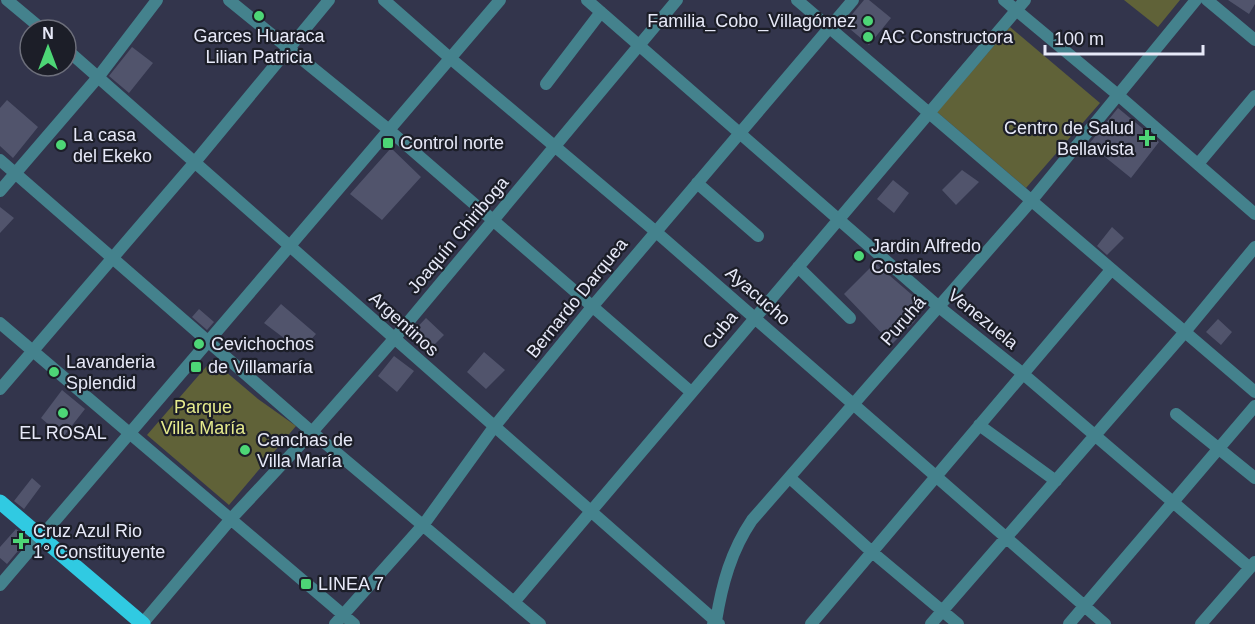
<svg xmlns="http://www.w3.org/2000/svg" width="1255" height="624" font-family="Helvetica,sans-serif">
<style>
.green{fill:#606238}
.building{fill:#51546c}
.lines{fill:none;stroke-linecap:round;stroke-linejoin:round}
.minor{stroke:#44828d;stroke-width:12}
.major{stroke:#30cae2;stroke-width:15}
.poi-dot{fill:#4dd676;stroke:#1c1e28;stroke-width:2}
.labels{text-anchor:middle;stroke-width:4.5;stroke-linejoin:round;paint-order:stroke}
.poi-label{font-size:18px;fill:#e7e9f8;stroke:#1c1e28;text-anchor:start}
.street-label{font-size:18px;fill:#e7e9f8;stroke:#1c1e28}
.park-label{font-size:18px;fill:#e6eb8d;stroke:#1c1e28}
</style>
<rect width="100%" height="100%" fill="#33354c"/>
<path class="green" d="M1124 0H1180L1158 27Z
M1010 27 1100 103 1026 188 937 112Z
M212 360 258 399 296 426 229 505 147 435Z"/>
<path class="building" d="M864 0H869L891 18 869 45 844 24Z
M1228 0H1255V4L1249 14Z
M132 47 153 63 129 93 109 76Z
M7 100 38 127 13 158 0 146V108Z
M1118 108 1159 142 1131 178 1089 144Z
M391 148 421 177 382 220 350 194Z
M962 170 979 182 956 205 942 190Z
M893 180 909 193 894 213 877 199Z
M0 207 14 218 0 233Z
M1112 227 1124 238 1107 255 1097 246Z
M875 263 925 306 914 322 892 344 844 294Z
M281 304 316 334 301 351 264 323Z
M199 309 214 322 207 330 192 317Z
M426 318 444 335 427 352 409 336Z
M1218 319 1232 332 1221 345 1206 332Z
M484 352 505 370 486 389 467 372Z
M394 356 414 371 397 392 378 376Z
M62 390 85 409 63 437 41 418Z
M32 478 41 486 24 509 14 501Z
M16 529 28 539 7 564 0 558V547Z"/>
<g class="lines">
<path class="minor" d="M7 0 43 30
M229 0 389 130 691 392
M384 0 450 58 655 231 1105 624
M587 0 939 307 1022 373 1250 568
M797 0 1255 392
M1004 0 1118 95 1255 214
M1207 0 1255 40
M66 49 719 624
M546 84 601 12
M0 160 312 432 540 624
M1198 164 1255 96
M697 183 758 236
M0 191 99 76 157 0
M798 267 850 318
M0 323 354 624
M0 389 195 162 329 0
M1176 414 1255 478
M979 425 1056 481
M790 478 872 552 958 624
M0 585 500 0
M514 602 1025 0
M142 624 230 520 312 432 394 339 677 0
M335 624 424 524 494 427 592 307 853 0
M713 624 716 621C722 584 731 551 752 520L1032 200 1196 0
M811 624 1111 270
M931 624 1184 333 1255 247
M1069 624 1255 406
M1201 624 1255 562"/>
<path class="major" d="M0 502 143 624"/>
</g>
<g class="poi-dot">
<circle cx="259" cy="16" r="6"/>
<circle cx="868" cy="21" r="6"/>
<circle cx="868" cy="37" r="6"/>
<path d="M1144 129h6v6h6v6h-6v6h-6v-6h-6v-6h6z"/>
<rect x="382" y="137" width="12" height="12" rx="3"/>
<circle cx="61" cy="145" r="6"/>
<circle cx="859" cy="256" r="6"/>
<circle cx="199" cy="344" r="6"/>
<rect x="190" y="361" width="12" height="12" rx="3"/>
<circle cx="54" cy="372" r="6"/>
<circle cx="63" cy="413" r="6"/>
<circle cx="245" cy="450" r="6"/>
<path d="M18 532h6v6h6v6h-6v6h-6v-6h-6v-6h6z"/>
<rect x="300" y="578" width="12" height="12" rx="3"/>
</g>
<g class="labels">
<g class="poi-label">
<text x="856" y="27" text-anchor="end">Familia_Cobo_Villagómez</text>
<text x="259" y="42" text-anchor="middle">Garces Huaraca<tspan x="259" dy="21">Lilian Patricia</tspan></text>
<text x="880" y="43">AC Constructora</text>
<text x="1134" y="134" text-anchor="end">Centro de Salud<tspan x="1134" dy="21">Bellavista</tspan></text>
<text x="73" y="141">La casa<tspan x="73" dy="21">del Ekeko</tspan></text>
<text x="400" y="149">Control norte</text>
<text x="871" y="252">Jardin Alfredo<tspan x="871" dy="21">Costales</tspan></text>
<text x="211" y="350">Cevichochos</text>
<text x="66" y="368">Lavanderia<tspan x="66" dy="21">Splendid</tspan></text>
<text x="208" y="373">de Villamaría</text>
<text x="63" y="439" text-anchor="middle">EL ROSAL</text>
<text x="257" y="446">Canchas de<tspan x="257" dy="21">Villa María</tspan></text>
<text x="33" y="537">Cruz Azul Rio<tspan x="33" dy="21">1° Constituyente</tspan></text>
<text x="318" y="590">LINEA 7</text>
</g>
<g class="street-label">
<text transform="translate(458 235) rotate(-50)" y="6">Joaquín Chiriboga</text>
<text transform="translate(758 296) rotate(41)" y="6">Ayacucho</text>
<text transform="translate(577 298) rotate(-51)" y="6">Bernardo Darquea</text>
<text transform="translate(983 319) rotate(39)" y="6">Venezuela</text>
<text transform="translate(903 321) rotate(-49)" y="6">Puruhá</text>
<text transform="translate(404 324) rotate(42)" y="6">Argentinos</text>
<text transform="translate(720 330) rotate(-50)" y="6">Cuba</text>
</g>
<g class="park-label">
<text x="203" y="413">Parque<tspan x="203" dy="21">Villa María</tspan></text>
</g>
</g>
<g transform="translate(48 48)"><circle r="28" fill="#1c1e28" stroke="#6d6f7b" stroke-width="1.5"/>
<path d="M0-4.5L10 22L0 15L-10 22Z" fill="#4dd676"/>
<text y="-9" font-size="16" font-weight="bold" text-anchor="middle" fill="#e7e9f8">N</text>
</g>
<path d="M1045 45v9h158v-9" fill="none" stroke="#e7e9f8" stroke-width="3"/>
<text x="1054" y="45" font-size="18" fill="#e7e9f8" stroke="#1c1e28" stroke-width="4.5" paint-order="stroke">100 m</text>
</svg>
